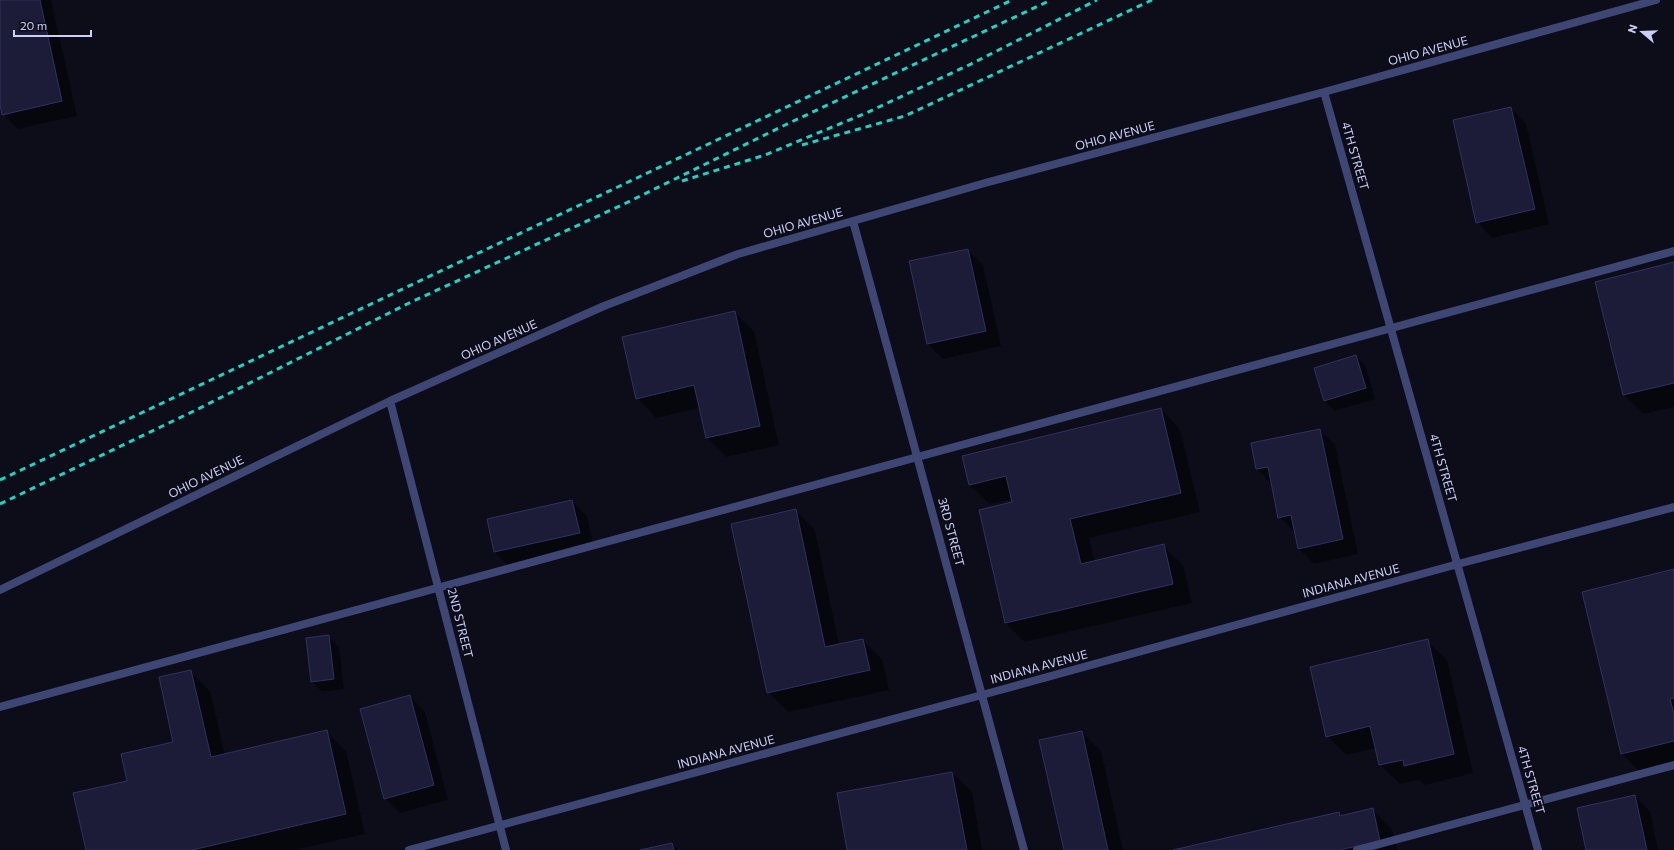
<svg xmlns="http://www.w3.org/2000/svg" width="1674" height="850" font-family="Commissioner,sans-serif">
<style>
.shadow{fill:#0007}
.building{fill:#1c1b38;stroke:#313161}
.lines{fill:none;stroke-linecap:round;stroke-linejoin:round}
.lane{stroke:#3e4673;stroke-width:8}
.street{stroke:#3e4673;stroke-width:8}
.rail{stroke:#1dd4c4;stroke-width:3;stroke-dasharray:6 5;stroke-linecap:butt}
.labels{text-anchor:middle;stroke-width:3.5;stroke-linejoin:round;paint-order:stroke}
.street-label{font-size:12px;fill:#ccd0f8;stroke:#0d0d1a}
</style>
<rect width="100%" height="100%" fill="#0d0d1a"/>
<path class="shadow" d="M0 0H51L77 116 18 129 3 114 0 99Z
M1511 108 1526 123 1549 224 1492 238 1477 222Z
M968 250 983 265 1001 346 943 359 928 344 910 262Z
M1674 263V407L1643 414 1624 395 1596 282Z
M734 312 754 331 779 445 726 457 707 438 700 408 656 418 637 398Z
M1356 356 1366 366 1375 399 1335 411 1324 401Z
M1161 409 1180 429 1200 512 1089 538 1095 562 1163 546 1183 565 1192 603 1025 642 1006 623 980 511 1014 503 1013 499 989 504 970 485 963 456Z
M1320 430 1335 445 1358 554 1314 564 1298 548 1295 532 1279 517 1272 484 1257 469 1252 444Z
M572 501 587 516 594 548 510 567 495 552 488 520Z
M795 510 815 530 839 645 862 640 882 659 889 690 788 712 768 692Z
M1674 570V765L1641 773 1622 753Z
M328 636 339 647 344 689 322 692 312 681Z
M1427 641 1447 660 1473 773 1425 785 1419 780 1400 784 1380 765 1376 748 1346 755 1327 736Z
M190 671 210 691 225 755 326 732 346 751 365 834 295 850H87L128 781 174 743Z
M410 696 425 712 448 800 400 813 385 798Z
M1082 732 1101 751 1123 850H1065Z
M952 773 972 792 982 850H848Z
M1635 796 1650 811 1658 850H1587Z
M1373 810 1392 829 1397 850H1178L1338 813 1342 817Z
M672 844 678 850H644Z"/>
<path class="building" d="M0 0H40L62 101 2 115 0 104Z
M1511 107 1535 209 1476 223 1453 120Z
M968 249 986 331 927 344 909 261Z
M1674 262V383L1623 395 1595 282Z
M735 311 760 426 706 438 694 385 636 399 622 337Z
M1356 355 1366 388 1324 401 1314 368Z
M1161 408 1181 493 1070 519 1081 564 1164 544 1173 584 1005 623 979 510 1012 502 1006 476 969 485 962 456Z
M1320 429 1343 539 1298 549 1291 515 1278 518 1268 467 1256 469 1251 443Z
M572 500 580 533 494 552 487 519Z
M796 509 825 647 863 639 870 670 767 693 731 524Z
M1674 569V698L1670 699 1674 714V741L1621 754 1582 592Z
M329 635 334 679 311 682 306 638Z
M1428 639 1454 754 1404 766 1403 760 1379 765 1370 726 1326 737 1310 667Z
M191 670 211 757 327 730 346 814 192 850H86L73 793 127 781 121 754 173 742 159 677Z
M410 695 434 785 384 799 360 709Z
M1082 731 1108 850H1064L1039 740Z
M952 772 967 850H847L837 793Z
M1635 795 1647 850H1586L1577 808Z
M1373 808 1380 841 1339 850H1173L1339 812 1340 816Z
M672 843 674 850H640Z"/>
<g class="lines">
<path class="lane" d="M0 707 1674 251
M1357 850 1674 765"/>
<path class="street" d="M1324 92 1538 850
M853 221 1024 850
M390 401 506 850
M0 590 390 401 604 306 738 254 985 183 1324 92 1656 0
M409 850 982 695 1458 564 1674 507"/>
<path class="rail" d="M802 145 905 116 1152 0
M682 181 765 155 866 113 971 64 1097 0
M0 480 1012 0
M0 504 198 409 407 304 624 204 785 125 1051 0"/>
</g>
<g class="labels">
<g class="street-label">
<text transform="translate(1428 51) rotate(-15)" y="4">OHIO AVENUE</text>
<text transform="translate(1115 136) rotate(-15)" y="4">OHIO AVENUE</text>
<text transform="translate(1355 156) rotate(74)" y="4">4TH STREET</text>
<text transform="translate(803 223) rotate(-16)" y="4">OHIO AVENUE</text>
<text transform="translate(499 340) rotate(-24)" y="4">OHIO AVENUE</text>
<text transform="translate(1443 468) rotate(74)" y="4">4TH STREET</text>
<text transform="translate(206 477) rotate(-26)" y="4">OHIO AVENUE</text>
<text transform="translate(951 532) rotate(75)" y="4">3RD STREET</text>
<text transform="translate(1351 581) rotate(-15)" y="4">INDIANA AVENUE</text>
<text transform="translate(460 623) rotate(76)" y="4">2ND STREET</text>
<text transform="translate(1039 667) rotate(-15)" y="4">INDIANA AVENUE</text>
<text transform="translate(726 752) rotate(-15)" y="4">INDIANA AVENUE</text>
<text transform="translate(1531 780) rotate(74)" y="4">4TH STREET</text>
</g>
</g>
<g transform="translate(1642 32) rotate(289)" stroke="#0d0d1a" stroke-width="3" paint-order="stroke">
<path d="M0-3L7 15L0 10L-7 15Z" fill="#ccd0f8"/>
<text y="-6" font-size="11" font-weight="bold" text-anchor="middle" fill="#ccd0f8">N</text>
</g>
<path d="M14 30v6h77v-6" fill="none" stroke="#ccd0f8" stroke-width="2"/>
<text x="20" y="30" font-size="12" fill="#ccd0f8" stroke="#0d0d1a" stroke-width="3" paint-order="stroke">20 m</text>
</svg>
